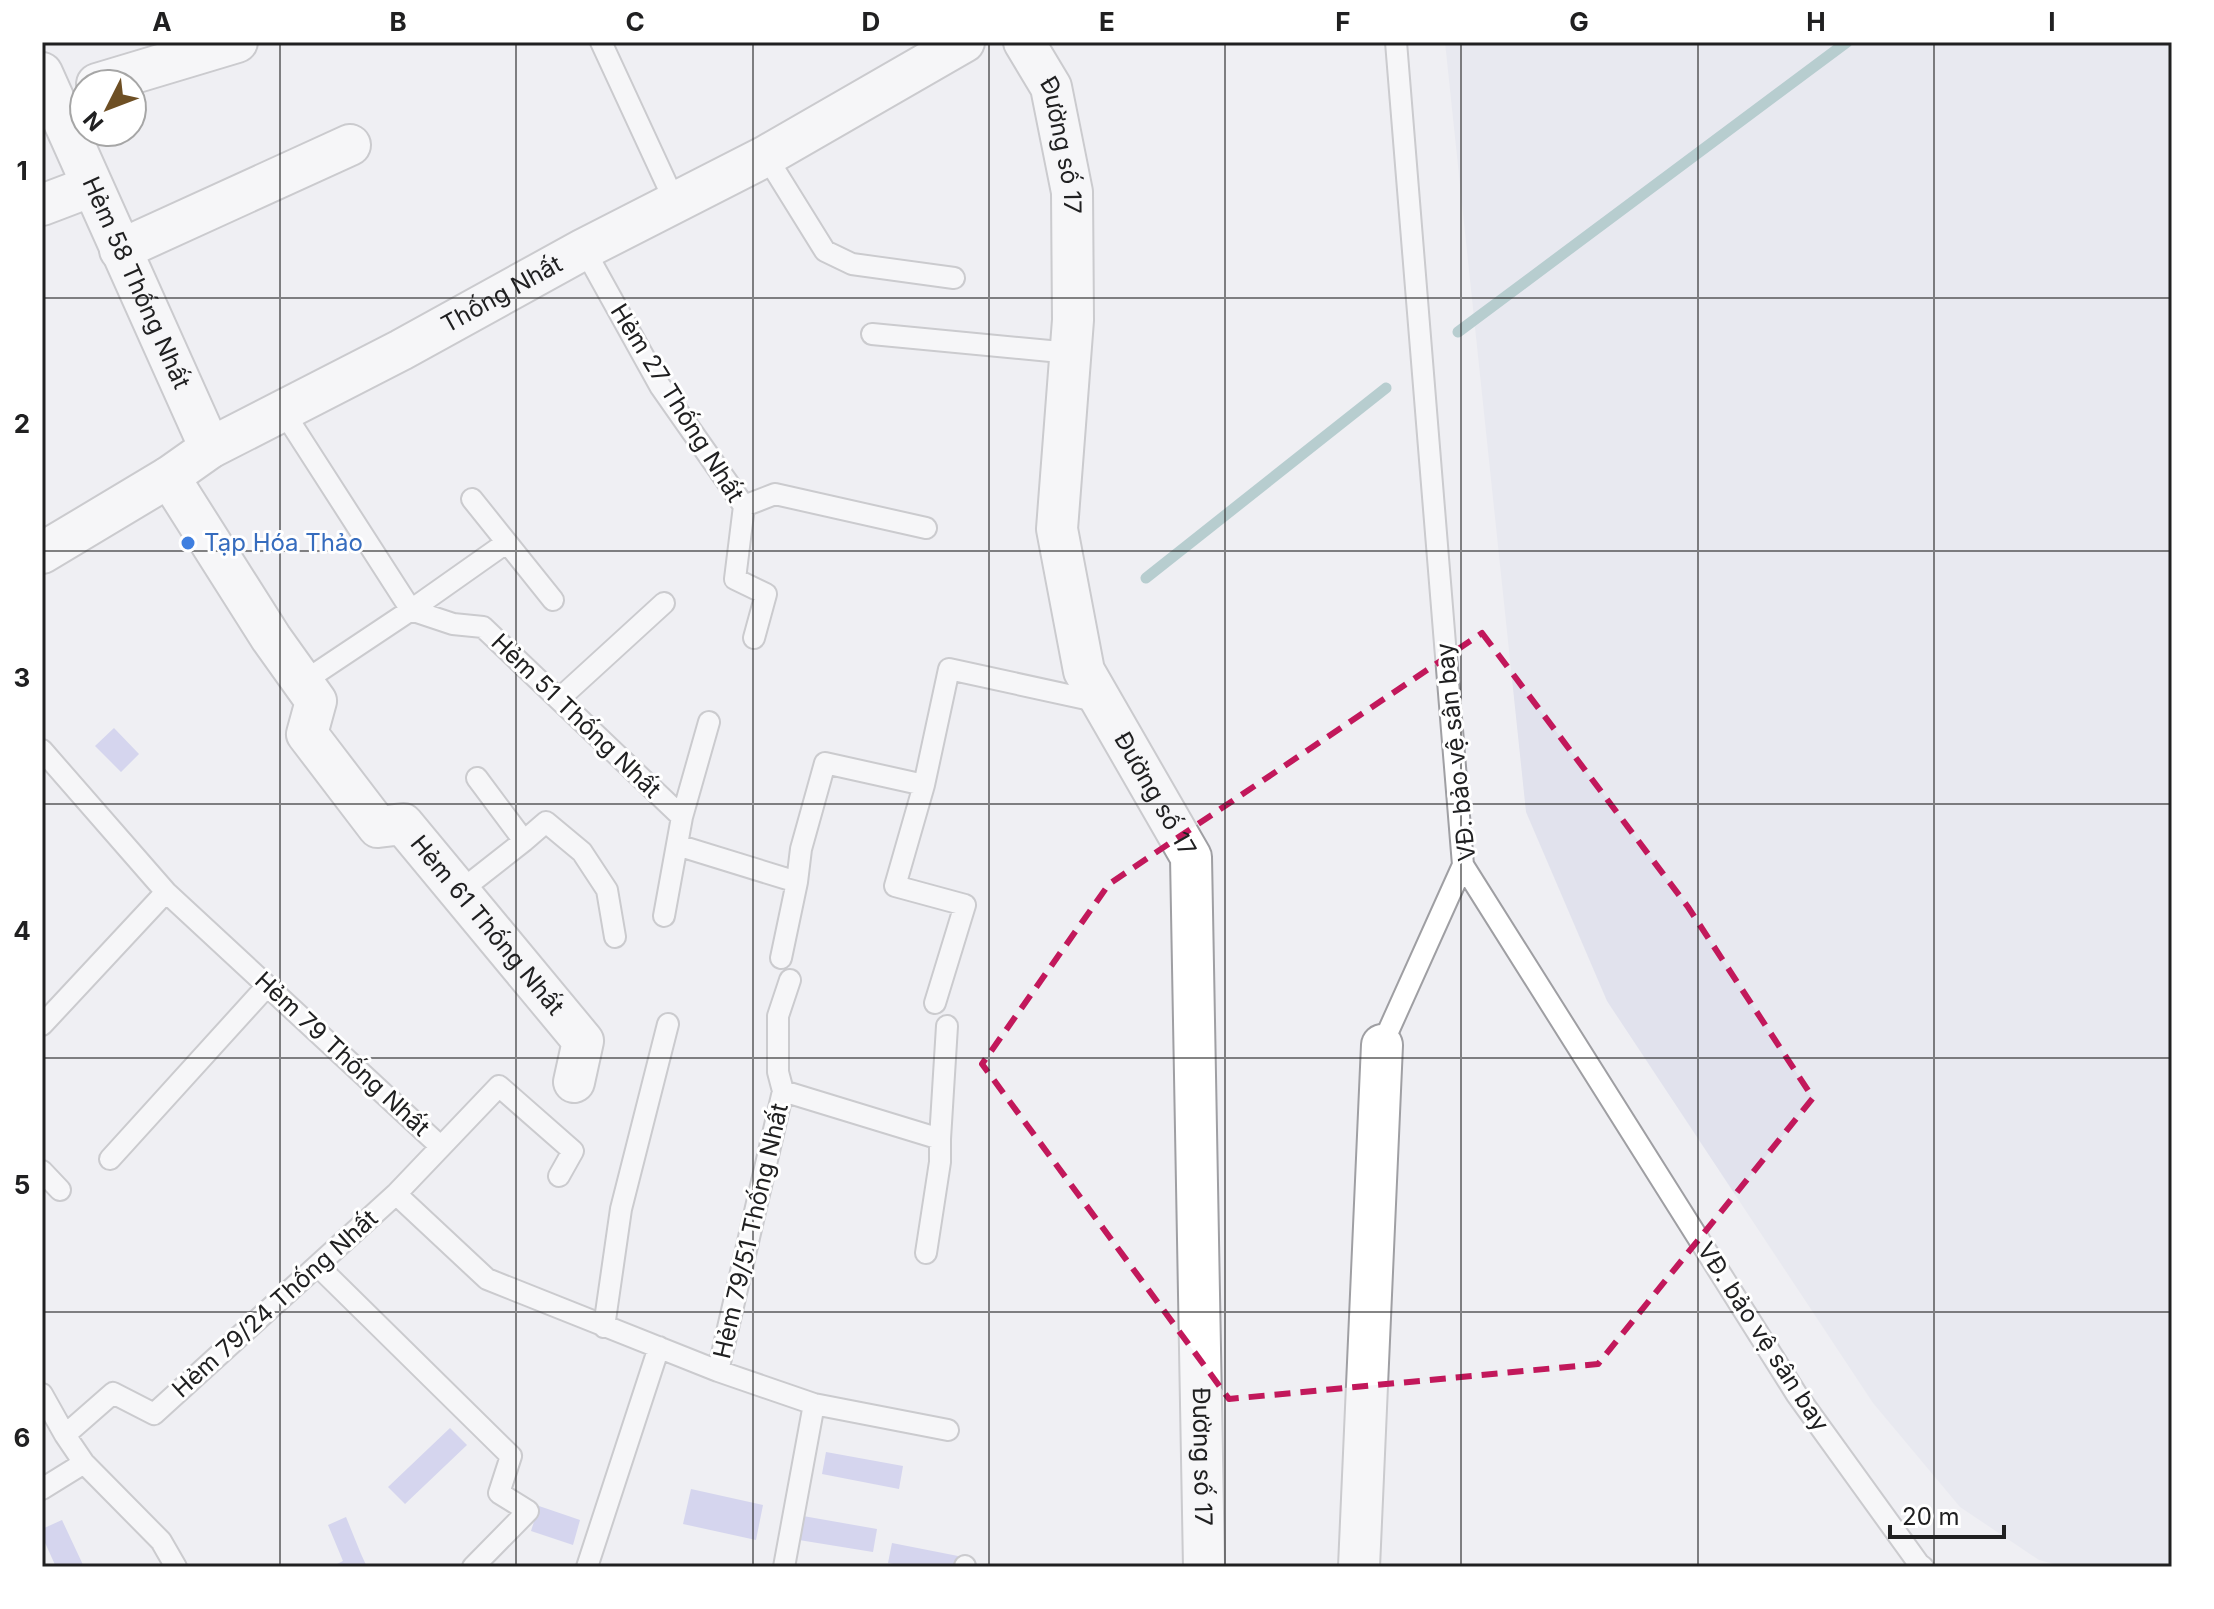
<svg xmlns="http://www.w3.org/2000/svg" width="2214" height="1609" font-family="Inter,sans-serif">
<style>
.built{fill:#e1e2ed}
.lines{fill:none;stroke-linecap:round;stroke-linejoin:round}
.stream{stroke:#73a4a5;stroke-width:11}
.building{fill:#b5b6e8}
.lane-casing{stroke:#9f9fa3;stroke-width:24}
.street-casing{stroke:#9f9fa3;stroke-width:44}
.lane{stroke:#fff;stroke-width:20}
.street{stroke:#fff;stroke-width:40}
.marked{fill:none;stroke:#c2185b;stroke-width:6;stroke-dasharray:16 10;stroke-linejoin:round}
.grid{fill:none;stroke:#202021;stroke-width:2;stroke-opacity:0.55}
.shop-dot{fill:#3f7fe0;stroke:#fff;stroke-width:3}
.labels{text-anchor:middle;stroke-width:6;stroke-linejoin:round;paint-order:stroke}
.street-label{font-size:24px;fill:#202021;stroke:#fff}
.shop-label{font-size:24px;fill:#366cbe;stroke:#fff;text-anchor:start}
.neatline{fill:none;stroke:#202021;stroke-width:3}
.grid-label{font-size:26px;text-anchor:middle;font-weight:bold;fill:#202021}
</style>
<rect width="100%" height="100%" fill="#efeff3"/>
<path class="built" d="M1445 42H2172V1567H2066L2039 1560 1960 1507 1873 1403 1607 1001 1526 812Z"/>
<g class="lines">
<path class="stream" d="M1458 332 1847 42
M1146 578 1386 388"/>
</g>
<path class="building" d="M114 728 139 754 121 772 95 746Z
M450 1428 467 1445 405 1504 388 1487Z
M826 1452 903 1466 899 1489 822 1474Z
M691 1489 763 1505 756 1540 683 1524Z
M539 1506 580 1520 573 1545 531 1531Z
M803 1516 877 1529 873 1552 799 1540Z
M346 1517 361 1554 367 1567H331L343 1561 328 1525Z
M62 1520 84 1567H56L42 1536V1529Z
M892 1543 958 1556 956 1567H909L888 1563Z"/>
<g class="lines">
<g class="lane-casing">
<path id="lane" d="M601 42 675 202
M1396 42 1463 865 1797 1395 1919 1564 1923 1567
M766 156 825 251 852 264 954 278
M584 249 660 386 744 506 735 579 766 594 754 638
M872 334 1071 353
M283 411 411 610 453 624 483 627 682 817 664 916
M472 499 553 600
M744 506 775 494 926 528
M303 682 411 610 506 543
M559 699 664 603
M42 750 166 892 440 1146
M477 778 524 841 546 822 582 852 607 890 615 937
M682 817 709 722
M677 845 797 882
M459 892 524 841
M781 958 797 882 801 849 825 763 924 785
M935 1003 965 905 895 886 924 785 949 669 1100 702
M42 1025 166 892
M1382 1045 1463 865
M783 1091 940 1139
M110 1159 267 986
M42 1171 60 1190
M396 1194 487 1279 718 1371 814 1404 948 1430
M926 1253 940 1162V1139L947 1026
M318 1266 511 1456 499 1493 528 1511 473 1567
M604 1327 621 1209 668 1024
M718 1371 783 1091 778 1072V1016L790 980
M42 1394 65 1435 84 1463 161 1541 176 1567
M65 1435 113 1393 154 1414 396 1194 499 1086 573 1151 559 1176
M42 1489 84 1463
M587 1567 659 1347
M784 1567 814 1404
M965 1567V1566"/>
</g>
<g class="street-casing">
<g id="street">
<path id="s1" d="M1024 42 1051 87 1072 192 1073 320 1057 529 1084 671 1191 857 1204 1567"/>
<path id="s2" d="M42 73 210 448"/>
<path d="M97 84 237 42"/>
<path d="M42 205 92 186"/>
<path d="M120 250 350 145"/>
<path id="s3" d="M169 477 271 638 316 701 307 734 378 827 403 824 583 1041 574 1082"/>
<path id="s4" d="M42 553 169 477 210 448 401 350 584 249 766 156 964 42"/>
<path d="M1359 1567 1382 1045"/>
</g>
</g>
<use href="#lane" class="lane"/>
<use href="#street" class="street"/>
</g>
<path d="M0 0H2214V1609H0ZM1482 633 1688 907 1813 1098 1598 1364 1229 1399 982 1064 1109 884Z" fill="#efeff3" fill-opacity=".55" fill-rule="evenodd"/>
<path class="marked" d="M1482 633 1688 907 1813 1098 1598 1364 1229 1399 982 1064 1109 884Z"/>
<path class="grid" d="M280 42V1567M516 42V1567M753 42V1567M989 42V1567M1225 42V1567M1461 42V1567M1698 42V1567M1934 42V1567M42 298H2172M42 551H2172M42 804H2172M42 1058H2172M42 1312H2172"/>
<circle class="shop-dot" cx="188" cy="543" r="8"/>
<g class="labels">
<g class="street-label">
<text dy="8" stroke="none"><textPath href="#s1" startOffset="112">Đường số 17</textPath></text>
<text dy="8" stroke="none"><textPath href="#s2" startOffset="230">Hẻm 58 Thống Nhất</textPath></text>
<text dy="8" stroke="none"><textPath href="#s4" startOffset="528">Thống Nhất</textPath></text>
<text transform="translate(677 403) rotate(58)" y="8">Hẻm 27 Thống Nhất</text>
<text transform="translate(576 716) rotate(44)" y="8">Hẻm 51 Thống Nhất</text>
<text transform="translate(1456 752) rotate(-96)" y="8">VĐ. bảo vệ sân bay</text>
<text dy="8" stroke="none"><textPath href="#s1" startOffset="784">Đường số 17</textPath></text>
<text dy="8" stroke="none"><textPath href="#s3" startOffset="576">Hẻm 61 Thống Nhất</textPath></text>
<text transform="translate(342 1054) rotate(43)" y="8">Hẻm 79 Thống Nhất</text>
<text transform="translate(751 1231) rotate(-77)" y="8">Hẻm 79/51 Thống Nhất</text>
<text transform="translate(275 1304) rotate(-42)" y="8">Hẻm 79/24 Thống Nhất</text>
<text transform="translate(1763 1337) rotate(57)" y="8">VĐ. bảo vệ sân bay</text>
<text dy="8" stroke="none"><textPath href="#s1" startOffset="1456">Đường số 17</textPath></text>
</g>
<g class="shop-label">
<text x="204" y="551">Tạp Hóa Thảo</text>
</g>
</g>
<rect width="2214" height="1609" fill="none" stroke="#ffffff" stroke-width="88"/>
<g transform="translate(108 108) rotate(228)"><circle r="38" fill="#ffffff" stroke="#a6a6a6" stroke-width="2"/>
<path d="M0-6L14 30L0 20L-14 30Z" fill="#6e4f24"/>
<text y="-12" font-size="22" font-weight="bold" text-anchor="middle" fill="#202021">N</text>
</g>
<path d="M1890 1525v12h114v-12" fill="none" stroke="#202021" stroke-width="4"/>
<text x="1902" y="1525" font-size="24" fill="#202021" stroke="#ffffff" stroke-width="6" paint-order="stroke">20 m</text>
<rect x="44" y="44" width="2126" height="1521" class="neatline"/>
<g class="grid-label">
<text x="162" y="31">A</text>
<text x="398" y="31">B</text>
<text x="635" y="31">C</text>
<text x="871" y="31">D</text>
<text x="1107" y="31">E</text>
<text x="1343" y="31">F</text>
<text x="1579" y="31">G</text>
<text x="1816" y="31">H</text>
<text x="2052" y="31">I</text>
<text x="22" y="180">1</text>
<text x="22" y="433">2</text>
<text x="22" y="687">3</text>
<text x="22" y="940">4</text>
<text x="22" y="1194">5</text>
<text x="22" y="1447">6</text>
</g>
</svg>
